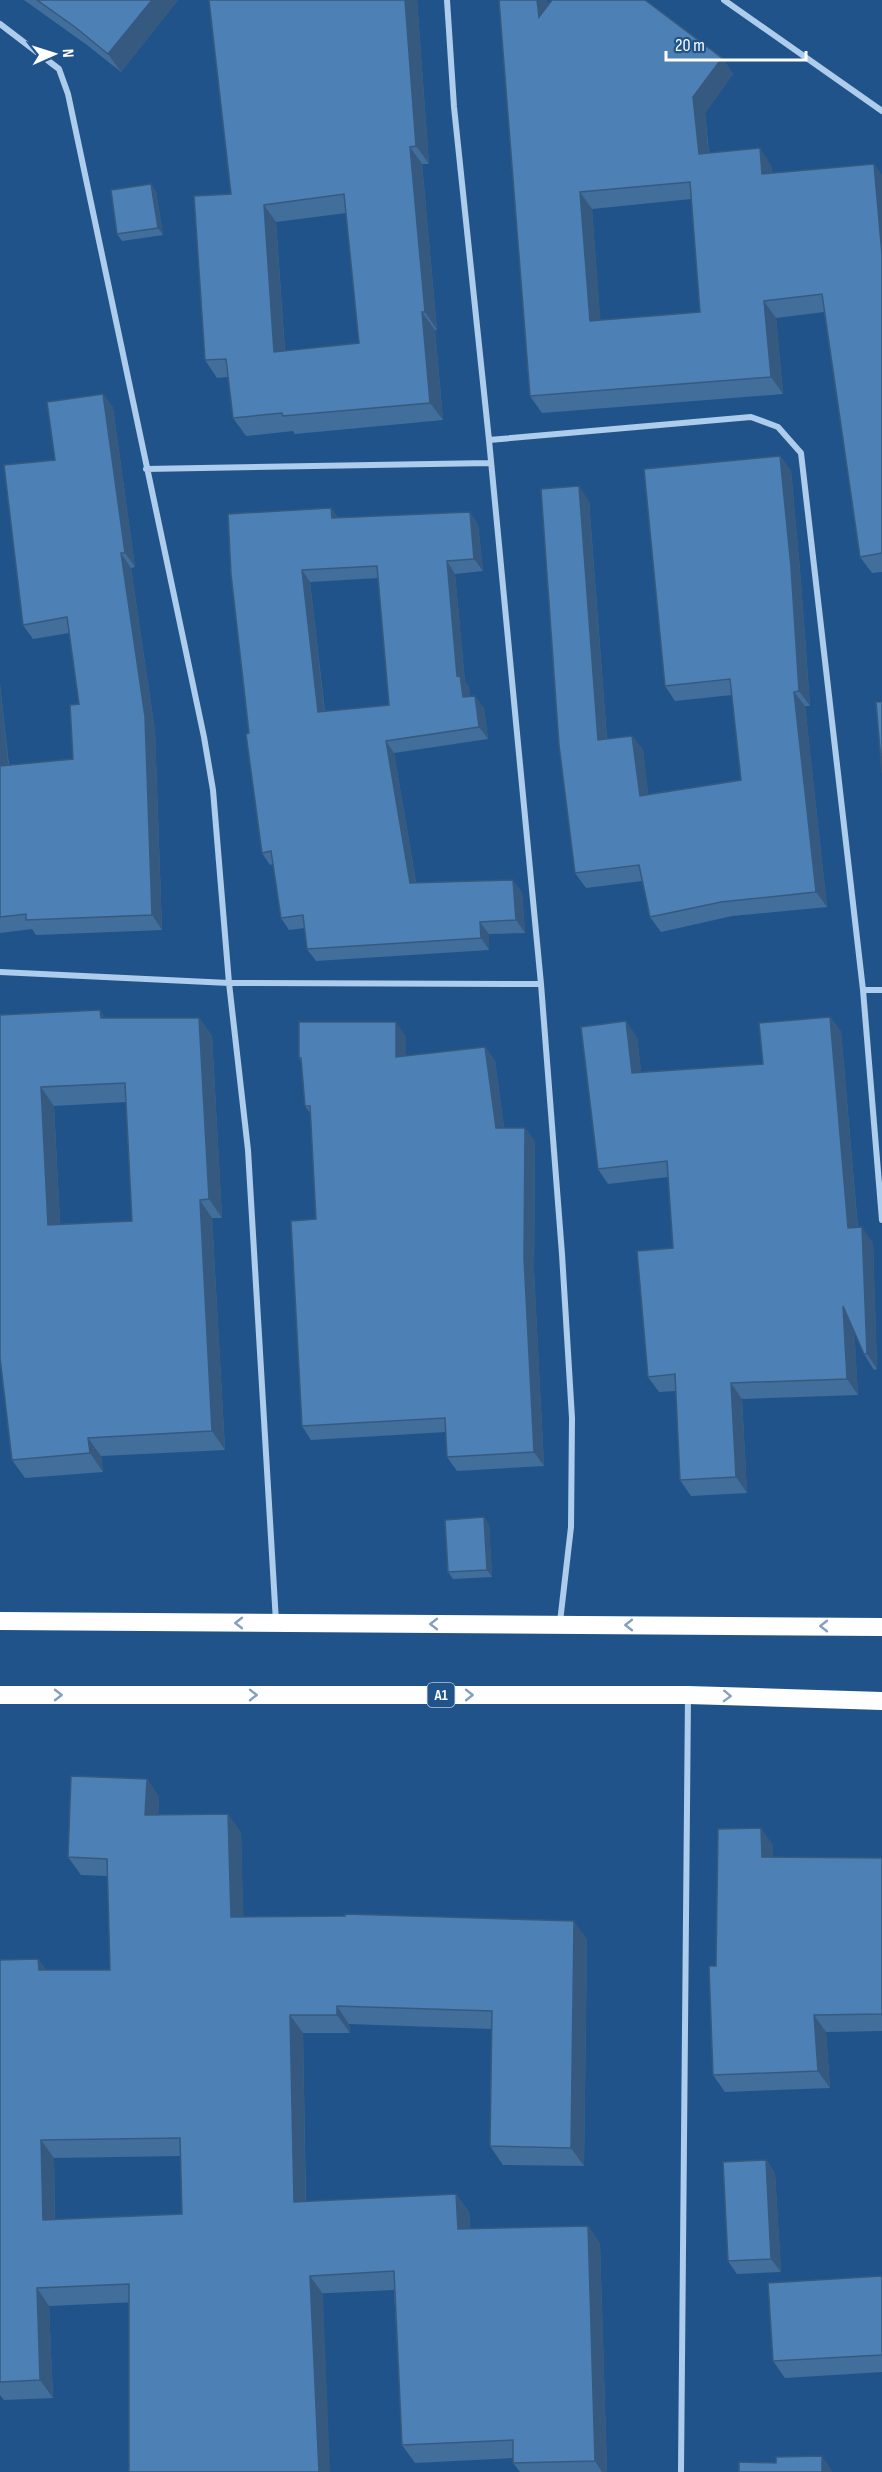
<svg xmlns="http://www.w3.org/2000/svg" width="882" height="2472" font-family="'Sofia Sans Condensed',sans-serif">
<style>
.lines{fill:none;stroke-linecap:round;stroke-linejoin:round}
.street{stroke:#aecceb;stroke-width:6}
.highway{stroke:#fff;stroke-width:18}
.wall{fill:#426e9c;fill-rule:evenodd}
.shaded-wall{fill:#365a7f}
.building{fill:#4d80b5;stroke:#365a7f;stroke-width:1.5;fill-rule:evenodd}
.oneway{stroke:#85a0bf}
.labels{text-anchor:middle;stroke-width:4.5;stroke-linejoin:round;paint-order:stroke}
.shield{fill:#21538b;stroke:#bccbdc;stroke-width:1.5}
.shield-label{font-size:15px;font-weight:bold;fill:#fff}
</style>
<rect width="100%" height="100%" fill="#21538b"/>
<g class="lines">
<path class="street" d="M447 0 454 107 489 440 541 984 562 1254 572 1418 571 1527 560 1622
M724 0 882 111
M0 24 59 69 68 94 204 737 213 790 229 983 248 1150 276 1622
M489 440 751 417 778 427 801 453 863 990 882 1220
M146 469 490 463
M0 972 229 983 541 984
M863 990H882
M681 2472 688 1696"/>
<path class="highway" d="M0 1621 882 1627
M0 1695H688L882 1701"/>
</g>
<path class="wall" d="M24 0H178L121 72 87 45Z
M209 0H417L429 164H422L437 330H435L443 420 295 434 293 431 246 436 233 418 228 377 217 378 205 360 231 194ZM346 213 359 343 285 351 276 222Z
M499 0H547L548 6 722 58 733 74 705 113 709 153 771 165 772 173 882 175V572L872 573 860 557 824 312 776 318 783 394 542 413 530 396ZM691 199 700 312 600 320 592 209Z
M156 191 163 235 122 241 117 234Z
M103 394 113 408 135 567 131 568 155 731 162 930 36 935 32 929 0 933V684L9 765 73 759 79 704 69 633 33 639 23 625 55 460Z
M780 456 791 471 801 582 810 706H805L827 907 732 916 661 932 650 917 642 881 586 888 575 873 589 501 607 739 632 736 643 750 648 794 741 780 732 695 675 701 665 686Z
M331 508 338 518 478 524 483 571 455 574 465 682 469 687 470 697 484 708 488 739 394 753 416 882 522 892 525 933 489 934V950L316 961 307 949 305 928 289 930 281 918 273 864 270 865 262 853 231 574ZM378 578 389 705 325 712 310 582Z
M100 1010 105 1018H199L212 1036 222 1218H212L225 1450 101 1456 103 1472 25 1478 12 1460 0 1015ZM126 1102 132 1221 60 1224 54 1106Z
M830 1017 841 1032 858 1228 873 1243 877 1369 874 1370 864 1354 854 1332 858 1395 742 1399 747 1493 691 1496 680 1480 676 1391 659 1392 648 1377 673 1248 668 1177 608 1184 598 1169 637 1037 641 1072 763 1064Z
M406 1037V1056L485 1047 495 1061 504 1128H525L535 1142 534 1272 544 1466 457 1471 447 1457 446 1432 311 1440 302 1426 316 1219 311 1114 305 1106 301 1061 299 1058Z
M489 1524 492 1577 453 1579 448 1572Z
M147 1779 159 1797 158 1815 241 1832 243 1917 587 1939 584 2166 503 2165 490 2146 492 2029 349 2024 350 2033H303L306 2202 456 2194 469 2212 470 2229 588 2226 600 2244 607 2472H520L513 2463V2458L415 2463 402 2445 394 2290 49 2306 53 2398 4 2400 0 2395V1960L38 1959 46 1970H110L108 1876 81 1875 68 1857ZM181 2156 182 2214 55 2220 54 2158Z
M773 1845V1858H882V2031L826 2032 830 2088 725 2092 713 2075 716 1966Z
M766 2160 775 2173 781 2272 737 2274 728 2261Z
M882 2276V2372L785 2378 773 2361Z"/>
<path class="shaded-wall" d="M152 0H178L121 72 108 54Z
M405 0H417L429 164 416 146Z
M537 0H547L550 34 539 17Z
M722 58 733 74 705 113 710 170 699 154 693 97Z
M410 147 422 164 437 330 425 312Z
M760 148 771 165 773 190 762 174Z
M874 164 882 175V255Z
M151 184 156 191 163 235 158 228Z
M580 192 592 209 602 338 590 321Z
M264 205 276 222 286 370 274 352Z
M764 301 776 318 783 394 771 377Z
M422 312 435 330 443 420 430 403Z
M103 394 113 408 135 567 125 553Z
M780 456 791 471 801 582 810 706 799 691Z
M579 486 589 501 608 755 598 740Z
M331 508 340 521 332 518Z
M470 512 478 524 483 571 474 559Z
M121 553 131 568 155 731 162 930 152 915Z
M447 561 455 574 465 682 469 687 472 709 463 697 457 676Z
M302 570 310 582 326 725 318 712Z
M0 684 10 780 0 766Z
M794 692 805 706 827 907 816 892Z
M475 696 484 708 488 739 479 727Z
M632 736 643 750 650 810 640 796Z
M386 741 394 753 418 895 410 883Z
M513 880 522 892 525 933 516 920Z
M480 922 489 934V950L481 938Z
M100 1010 113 1028 101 1018Z
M830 1017 841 1032 859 1243 848 1228Z
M199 1018 212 1036 222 1218 209 1199Z
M626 1021 637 1037 643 1088 632 1073Z
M396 1022 406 1037V1072L396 1057Z
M485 1047 495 1061 506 1142 496 1128Z
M41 1087 54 1106 61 1244 48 1225Z
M525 1128 535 1142 534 1272 544 1466 534 1452 524 1258Z
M200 1200 212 1218 225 1450 212 1431Z
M862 1227 873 1243 877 1369 867 1354Z
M843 1306 854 1321 858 1395 847 1379Z
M731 1383 742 1399 747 1493 736 1477Z
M88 1438 101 1456 103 1472 90 1453Z
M484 1517 489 1524 492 1577 487 1570Z
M147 1779 159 1797 158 1834 145 1815Z
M228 1814 241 1832 244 1935 231 1917Z
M761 1828 773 1845V1874L762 1857Z
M574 1921 587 1939 584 2166 571 2148Z
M38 1959 51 1977 39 1970Z
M337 2006 349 2024 350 2033 337 2015Z
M290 2015 303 2033 306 2220 294 2202Z
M814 2015 826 2032 830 2088 818 2071Z
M41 2140 54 2158 55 2238 43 2220Z
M766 2160 775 2173 781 2272 771 2259Z
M456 2194 469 2212 471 2248 458 2229Z
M588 2226 600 2244 607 2472H602L595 2461Z
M310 2276 323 2294 330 2472H319Z
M37 2288 49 2306 53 2398 40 2380Z
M822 2456 833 2472H822Z"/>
<path class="building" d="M37 0H152L108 54 75 27Z
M209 0H405L416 146 410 147 425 312H422L430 403 283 416 282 413 233 418 226 359 205 360 194 196 231 194ZM344 194 359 343 274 352 264 205Z
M499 0H537L539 17 552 0H645L722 58 693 97 699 154 760 148 762 174 874 164 882 255V553L860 557 822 294 764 301 771 377 530 396ZM690 182 700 312 590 321 580 192Z
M151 184 158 228 117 234 111 190Z
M103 394 125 553H121L145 717 152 915 26 920V914L0 917V763V766L73 759 70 705 79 704 67 617 23 625 4 465 55 460 47 402Z
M780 456 791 567 799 691 794 692 816 892 721 902 650 917 639 865 575 873 559 745 541 489 579 486 598 740 632 736 640 796 741 780 730 679 665 686 644 469Z
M331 508 332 518 470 512 474 559 447 561 457 676 460 675 463 697 475 696 479 727 386 741 410 883 513 880 516 920 480 922 481 938 307 949 303 915 281 918 271 851 262 853 246 734 249 733 231 574 228 514ZM377 566 389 705 318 712 302 570Z
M876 702H882V773Z
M100 1010 101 1018H199L209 1199 200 1200 212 1431 88 1438 90 1453 12 1460 0 1358V1015ZM125 1083 132 1221 48 1225 41 1087Z
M830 1017 848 1228 862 1227 867 1354H864L843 1306 847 1379 731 1383 736 1477 680 1480 675 1374 648 1377 637 1251 673 1248 667 1161 598 1169 581 1027 626 1021 632 1073 763 1064 759 1023Z
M299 1022H396V1057L485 1047 496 1128H525L524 1258 534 1452 447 1457 445 1418 302 1426 291 1221 316 1219 310 1106H305L301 1058H299Z
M484 1517 487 1570 448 1572 445 1520Z
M71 1776 147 1779 145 1815 228 1814 231 1917 345 1916V1914L574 1921 571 2148 490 2146 492 2011 337 2006V2015H290L294 2202 456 2194 458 2229 588 2226 595 2461 513 2463V2440L402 2445 394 2271 310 2276 319 2472H129V2284L37 2288 40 2380 0 2382V1960L38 1959 39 1970H110L107 1859 68 1857ZM180 2138 182 2214 43 2220 41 2140Z
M761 1828 762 1857 882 1858V2014L814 2015 818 2071 713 2075 709 1966H716L718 1829Z
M766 2160 771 2259 728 2261 723 2162Z
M882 2276V2355L773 2361 768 2283Z
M822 2456V2472H739V2462L776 2463V2457Z"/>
<defs><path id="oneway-chevron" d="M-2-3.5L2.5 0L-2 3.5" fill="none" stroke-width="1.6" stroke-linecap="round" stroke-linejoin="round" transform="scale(1.5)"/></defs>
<g class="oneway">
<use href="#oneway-chevron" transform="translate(239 1623) rotate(-180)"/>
<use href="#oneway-chevron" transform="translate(434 1624) rotate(-180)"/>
<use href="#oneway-chevron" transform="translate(629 1625) rotate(-180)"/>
<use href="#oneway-chevron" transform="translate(824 1626) rotate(-180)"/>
<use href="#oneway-chevron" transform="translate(58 1695)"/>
<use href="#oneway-chevron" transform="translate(253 1695)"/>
<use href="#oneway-chevron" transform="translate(469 1695)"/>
<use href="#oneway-chevron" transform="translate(727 1696) rotate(2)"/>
</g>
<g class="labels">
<rect class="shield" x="427.5" y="1683" width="27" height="24" rx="4.5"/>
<g class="shield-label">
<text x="441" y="1700">A1</text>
</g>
</g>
<g transform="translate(54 54) rotate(87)" stroke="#21538b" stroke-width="4.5" paint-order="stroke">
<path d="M0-4.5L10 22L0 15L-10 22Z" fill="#ffffff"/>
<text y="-9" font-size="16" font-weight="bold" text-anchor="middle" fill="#ffffff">N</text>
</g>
<path d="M666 51v9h140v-9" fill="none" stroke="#ffffff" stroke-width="3"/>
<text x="675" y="51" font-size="18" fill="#ffffff" stroke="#21538b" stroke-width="4.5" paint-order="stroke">20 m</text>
</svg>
